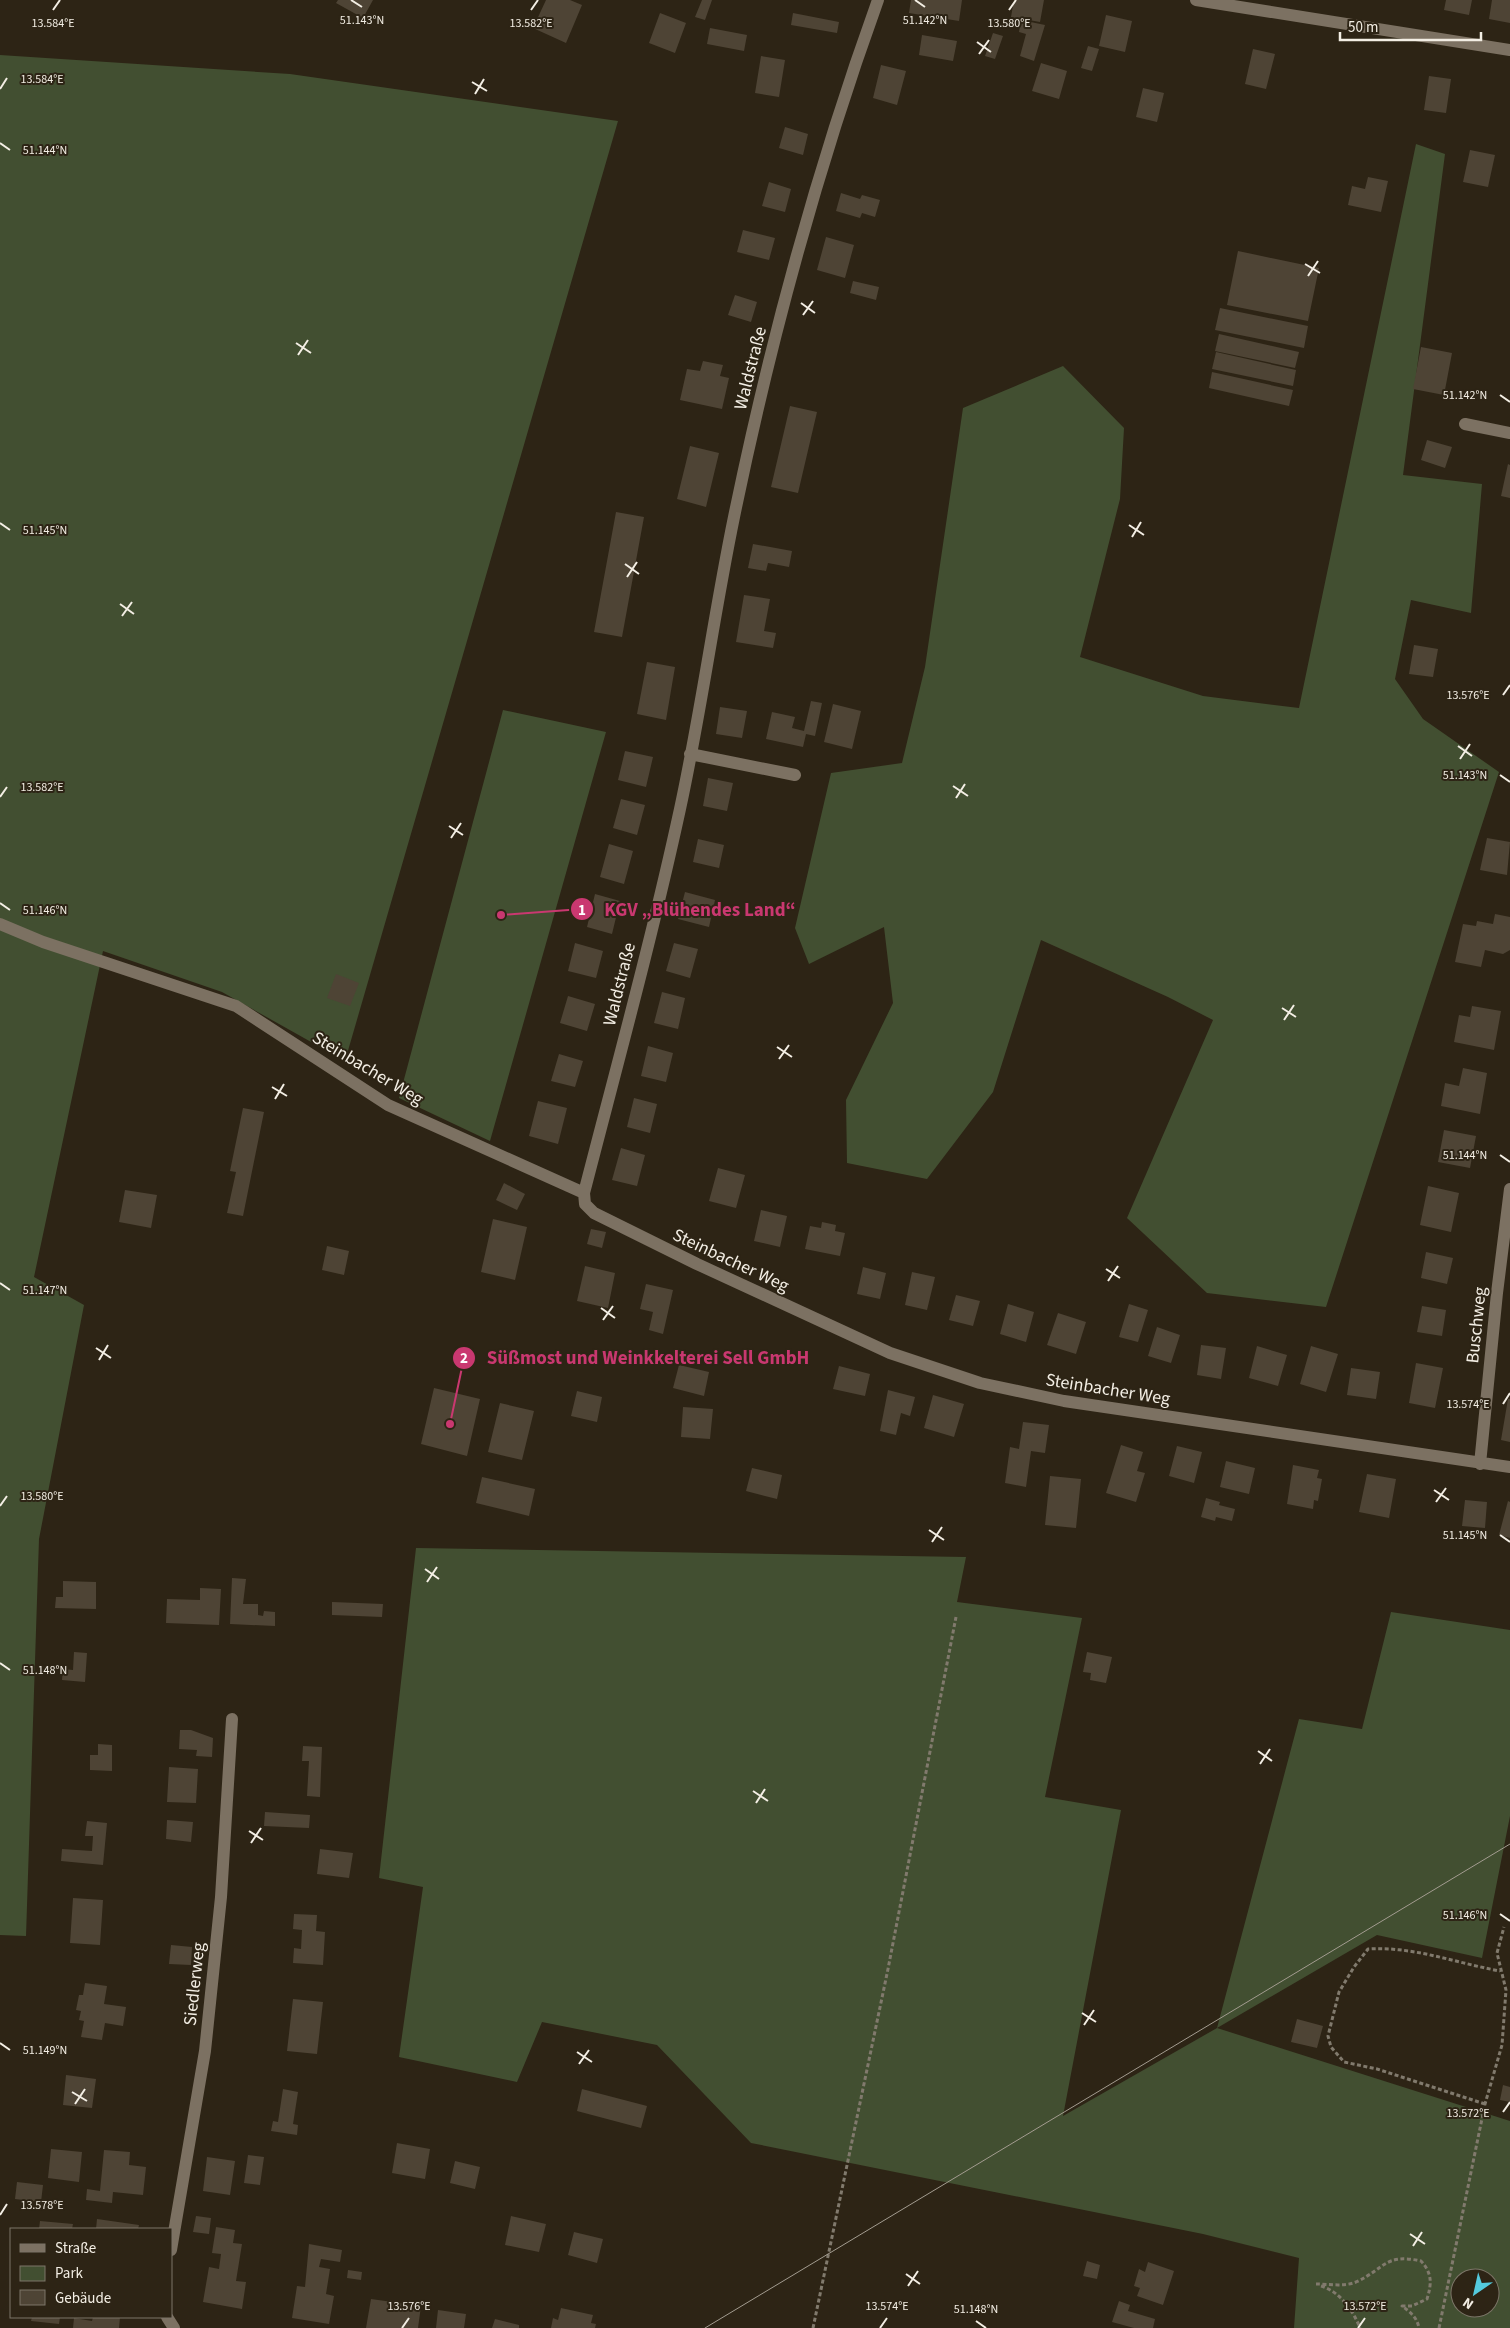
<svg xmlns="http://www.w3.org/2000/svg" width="1510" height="2328" font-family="'Source Sans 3',sans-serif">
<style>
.green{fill:#424f31;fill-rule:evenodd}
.building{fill:#4e4435}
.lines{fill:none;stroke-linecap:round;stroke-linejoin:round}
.path{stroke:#817a6d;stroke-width:3;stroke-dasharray:4 2.5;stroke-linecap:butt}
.minor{stroke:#7c7162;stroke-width:12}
.tram{stroke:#a39c90;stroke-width:1}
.ticks{fill:none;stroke:#f3eee4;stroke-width:2}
.labels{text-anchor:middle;stroke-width:4;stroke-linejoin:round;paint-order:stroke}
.street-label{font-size:18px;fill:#f3eee4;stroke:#2d2415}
.ticks-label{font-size:12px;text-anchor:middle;fill:#f3eee4;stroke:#2d2415;stroke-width:4;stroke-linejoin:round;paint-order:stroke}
.leader{fill:none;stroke:#c93870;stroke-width:2}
.callout-dot{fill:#c93870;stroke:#2d2415;stroke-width:2}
.mark-label{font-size:15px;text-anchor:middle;font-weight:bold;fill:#fff}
.callout-label{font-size:19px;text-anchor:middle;font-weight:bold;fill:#c93870;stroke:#2d2415;stroke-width:4;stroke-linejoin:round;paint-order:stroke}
</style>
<rect width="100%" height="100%" fill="#2d2415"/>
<path class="green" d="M0 55 290 74 618 121 345 1061 222 992 103 951 34 1277 84 1305 39 1539 26 1936 0 1935Z
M1416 144 1445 154 1403 475 1482 484 1471 613 1411 600 1395 679 1423 719 1499 772 1326 1307 1207 1293 1127 1218 1213 1020 1168 997 1041 940 993 1092 927 1179 847 1163 846 1100 893 1003 884 927 809 964 795 928 831 773 902 763 925 667 963 408 1063 366 1124 428 1120 499 1080 657 1203 696 1299 708Z
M503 710 606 732 490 1141 399 1098Z
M416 1548 966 1557 957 1602 1082 1618 1045 1797 1121 1810 1063 2116 1217 2028 1299 1719 1362 1729 1391 1612 1510 1630V1816L1482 1958 1377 1935 1217 2028 1510 2121V2328H1294L1299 2258 1203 2234 751 2143 657 2045 542 2022 517 2082 399 2057 423 1887 379 1878ZM1460 2278H1490V2308H1460Z"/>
<path class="building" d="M338 0H373L363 18 336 3Z
M546 0H570L582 5 566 43 533 28Z
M702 0H712L705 20 695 17Z
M911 0H962L959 21 909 13Z
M1014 0H1044L1040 22 1011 17Z
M1446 0H1472L1469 15 1444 10Z
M1492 0H1510V23L1489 19Z
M660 13 686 23 675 53 649 43Z
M793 13 839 22 837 33 791 25Z
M1106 15 1132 21 1125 52 1099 46Z
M1021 20 1045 25 1034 61 1020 56 1026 34 1019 32Z
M710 28 747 35 744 51 707 44Z
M993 33 1003 36 995 59 985 56Z
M922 35 957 41 953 61 919 55Z
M1088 46 1099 49 1092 71 1081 68Z
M1253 49 1275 54 1266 89 1245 84Z
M761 56 785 60 779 97 755 93Z
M1041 63 1067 71 1059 99 1032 91Z
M881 65 906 71 897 105 873 98Z
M1429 76 1451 79 1446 113 1424 110Z
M1143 88 1164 93 1157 122 1136 117Z
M785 127 808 134 803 155 779 148Z
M1470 150 1495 155 1488 187 1463 182Z
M1368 177 1388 181 1381 212 1348 205 1352 186 1365 189Z
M769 182 791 189 785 212 762 206Z
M841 193 860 199 862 195 880 200 875 217 862 213 860 218 836 211Z
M743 230 775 238 769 260 737 252Z
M826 237 854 245 845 278 817 270Z
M1238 251 1319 268 1308 321 1227 305Z
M853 281 879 287 876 300 850 293Z
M735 295 757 302 751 322 728 315Z
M1220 308 1308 326 1304 348 1215 330Z
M1219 334 1299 352 1295 368 1215 351Z
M1421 347 1452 353 1444 395 1413 389Z
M1216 352 1296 370 1293 386 1212 369Z
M703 361 723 365 720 376 729 378 722 409 680 400 687 369 700 371Z
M1212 372 1293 390 1289 406 1209 388Z
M790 406 817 412 798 493 771 487Z
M1427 440 1452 447 1445 468 1421 460Z
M690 446 719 453 706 507 677 499Z
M1508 464 1510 465V498L1501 496Z
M616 512 644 517 622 637 594 632Z
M753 544 792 551 789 567 768 563 766 571 748 568Z
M744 595 770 599 764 631 776 633 773 648 736 642Z
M1414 645 1438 649 1433 677 1409 674Z
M647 662 675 667 666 720 637 714Z
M811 701 822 703 815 736 806 734 803 747 766 739 772 712 795 717 792 728 804 731Z
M833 704 861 711 852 749 824 742Z
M720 707 747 711 742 738 716 734Z
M625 751 653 757 646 787 618 780Z
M708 778 733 783 727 811 703 806Z
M621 799 645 805 637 835 613 828Z
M1487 838 1510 842 1507 875 1480 870Z
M698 839 724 845 719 868 693 862Z
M609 844 633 851 624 884 600 877Z
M685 892 715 900 709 927 678 919Z
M595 894 620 901 612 934 587 927Z
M1495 914 1510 917V950L1503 954 1485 950 1481 967 1455 962 1463 924 1476 926 1477 921 1493 924Z
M575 943 603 951 596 978 568 971Z
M674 943 698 949 690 978 666 971Z
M336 974 359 983 350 1006 327 998Z
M662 992 685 998 678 1029 654 1023Z
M568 996 595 1004 587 1031 560 1023Z
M1472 1006 1501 1011 1494 1050 1454 1042 1459 1015 1470 1017Z
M648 1046 673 1053 666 1082 641 1076Z
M559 1054 583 1061 575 1087 551 1081Z
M1463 1068 1487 1073 1480 1114 1441 1106 1445 1083 1459 1086Z
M634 1098 657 1104 650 1133 627 1127Z
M538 1101 567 1108 558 1144 529 1136Z
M243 1108 264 1112 243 1216 227 1213 236 1172 230 1171Z
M1444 1130 1476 1136 1470 1168 1438 1162Z
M621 1148 645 1155 637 1186 612 1180Z
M718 1168 745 1175 736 1208 709 1201Z
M504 1183 525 1194 517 1210 496 1200Z
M1428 1186 1459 1193 1451 1232 1420 1225Z
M125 1190 157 1195 151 1228 119 1222Z
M761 1210 787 1216 780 1247 754 1241Z
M493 1219 527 1227 515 1280 481 1272Z
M822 1222 836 1225 835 1231 845 1233 840 1256 805 1249 810 1226 821 1228Z
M591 1229 606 1232 602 1248 587 1244Z
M327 1246 349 1251 344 1275 322 1270Z
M1426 1252 1453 1258 1447 1284 1421 1278Z
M585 1266 615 1273 608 1308 577 1301Z
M863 1267 886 1273 880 1299 857 1294Z
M912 1272 935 1277 927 1310 905 1305Z
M646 1284 673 1290 663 1334 649 1330 653 1312 640 1309Z
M956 1295 980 1301 973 1326 949 1320Z
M1008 1304 1034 1312 1026 1342 1000 1334Z
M1129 1304 1148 1310 1138 1342 1119 1337Z
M1422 1306 1446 1310 1442 1336 1417 1332Z
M1058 1313 1086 1322 1076 1354 1047 1345Z
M1157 1327 1180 1335 1171 1363 1148 1356Z
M1201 1345 1226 1348 1221 1379 1197 1375Z
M1257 1346 1287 1355 1278 1386 1249 1378Z
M1311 1346 1338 1354 1326 1392 1300 1384Z
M1416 1363 1443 1368 1435 1408 1409 1403Z
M679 1365 709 1372 704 1396 673 1388Z
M839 1366 870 1374 865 1396 833 1389Z
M1351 1368 1380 1372 1376 1399 1347 1395Z
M434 1388 480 1399 467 1456 421 1444Z
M888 1390 915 1397 910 1416 901 1413 896 1435 880 1431Z
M577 1391 602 1397 597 1422 571 1416Z
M933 1395 964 1404 954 1437 924 1428Z
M1508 1399H1510V1442L1501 1440Z
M500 1403 534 1411 522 1460 488 1452Z
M683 1407 713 1409 710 1439 681 1437Z
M1023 1422 1049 1425 1045 1453 1031 1451 1026 1487 1005 1483 1010 1447 1019 1449Z
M1121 1445 1143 1452 1137 1471 1145 1473 1136 1502 1106 1493Z
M1177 1446 1202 1452 1194 1483 1169 1476Z
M1226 1461 1255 1468 1249 1494 1220 1487Z
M1293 1465 1319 1470 1317 1478 1322 1479 1318 1501 1314 1500 1313 1509 1287 1504Z
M752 1468 782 1475 777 1499 746 1491Z
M1367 1474 1396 1479 1389 1518 1359 1512Z
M1050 1476 1081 1479 1076 1528 1045 1525Z
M482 1477 535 1489 529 1516 476 1503Z
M1206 1498 1220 1502 1219 1505 1235 1509 1232 1521 1216 1517 1215 1521 1201 1517Z
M1465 1500 1487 1502 1485 1528 1462 1526Z
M1508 1501 1510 1502V1538L1499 1535Z
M232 1578 246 1579 243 1604H258V1615L263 1616 264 1611 275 1612V1626L230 1624Z
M63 1581 96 1582V1609L55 1608 56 1597H63Z
M200 1588 221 1589 219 1625 166 1623 167 1599 200 1600Z
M332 1602 383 1604 382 1617 332 1615Z
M74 1652 87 1653 85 1682 62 1680 63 1669 73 1670Z
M1087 1652 1112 1657 1106 1683 1090 1680 1091 1673 1083 1672Z
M180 1730H191L213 1738 212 1757 196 1756 197 1750 179 1749Z
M98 1744 112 1745V1771L90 1770V1755H98Z
M303 1746 322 1747 320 1797 307 1796 309 1761H302Z
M169 1767 198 1769 196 1803 167 1802Z
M265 1812 310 1815 309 1828 264 1826Z
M167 1820 193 1822 191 1842 166 1839Z
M87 1821 107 1823 103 1865 61 1861 62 1849 92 1851 93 1836H85Z
M320 1849 353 1853 349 1878 317 1874Z
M73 1898 103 1900 100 1945 70 1943Z
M294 1914 317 1915 316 1931 325 1932 323 1965 293 1963 294 1948 301 1949 302 1930 293 1929Z
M171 1945 192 1947 191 1965 169 1964Z
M85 1983 107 1986 104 2004 126 2007 123 2026 105 2023 102 2040 81 2037 84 2021 79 2020 81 2011 76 2010 79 1995H83Z
M293 1999 323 2002 317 2054 287 2051Z
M1297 2019 1323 2026 1317 2048 1291 2042Z
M66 2075 96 2079 92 2108 63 2105Z
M1503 2085 1510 2087V2102L1500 2100Z
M283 2089 298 2092 293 2124 298 2125 297 2135 271 2131 273 2121 278 2122Z
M582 2089 647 2106 641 2128 577 2111Z
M397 2143 430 2149 425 2179 392 2173Z
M51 2149 82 2152 79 2182 48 2178Z
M104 2150 130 2152 129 2165 146 2167 143 2195 113 2192 112 2203 86 2200 87 2189 100 2191Z
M248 2155 264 2157 260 2185 244 2183Z
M207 2157 235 2161 230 2195 203 2191Z
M455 2161 480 2167 475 2189 450 2183Z
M17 2182 43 2185 41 2202 15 2199Z
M196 2216 211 2218 209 2234 193 2232Z
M511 2216 546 2224 539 2252 505 2245Z
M97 2219 139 2225 138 2229H96Z
M40 2221 73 2224 72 2229H39Z
M216 2227 235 2230 233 2243 242 2244 236 2281 246 2282 242 2309 203 2302 209 2267 219 2269 221 2254 212 2253Z
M574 2232 603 2239 597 2263 568 2255Z
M309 2244 342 2250 340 2262 321 2259 319 2267 330 2269 326 2294 334 2296 329 2324 292 2318 297 2286 305 2287Z
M1087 2261 1100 2265 1097 2279 1083 2276Z
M1148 2262 1174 2271 1163 2305 1137 2296 1140 2288 1134 2286 1139 2269 1145 2272Z
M348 2270 362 2272 361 2280 347 2278Z
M371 2299 421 2306 418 2328H366Z
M1119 2301 1130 2305 1128 2311 1155 2319 1153 2328H1134L1112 2322Z
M561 2308 593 2315 591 2323 596 2324 595 2328H551L553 2318 558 2320Z
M438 2310 466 2314 464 2328H436Z
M32 2317H60L59 2324 31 2321Z
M93 2317H120L119 2328H73L74 2318 92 2321Z
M495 2319 519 2325V2328H492Z"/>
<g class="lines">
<path class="path" d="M1485 2104 1377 2069 1344 2062 1331 2047 1328 2036 1339 1992 1354 1967 1368 1949C1413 1946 1456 1963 1500 1971
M1316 2284C1328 2284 1344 2287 1356 2282 1385 2269 1384 2253 1421 2261 1432 2273 1432 2283 1427 2299L1412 2306H1402C1410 2312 1417 2317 1419 2328
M1321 2286C1340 2292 1353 2310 1360 2328
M813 2328 888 1969 956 1617
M1439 2328 1485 2104 1502 2045 1506 1990 1497 1953 1504 1927"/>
<path class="minor" d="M878 0C817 169 770 342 734 517 714 614 701 712 680 809 652 938 617 1065 584 1193L585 1204 594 1213 697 1264 890 1353 980 1383 1064 1401 1510 1467
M1196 0 1510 50
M1465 424 1510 433
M690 754 795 775
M0 924 43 942 236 1006 388 1105 584 1193
M1480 1464 1497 1293 1510 1189
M171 2250 205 2051 221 1897 232 1719
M167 2317 174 2328"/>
<path class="tram" d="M705 2328 1510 1844"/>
</g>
<path class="ticks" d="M351 0 362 7M915 0 925 7M53 10 60 0M531 10 538 0M1009 10 1016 0M977 42 991 52M979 54 989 40M472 82 487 91M0 89 7 78M475 94 484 79M0 143 10 150M1305 264 1320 273M1308 276 1318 261M801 303 815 313M803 315 813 301M296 343 311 353M298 355 308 340M1500 395 1510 402M0 523 10 530M1129 525 1144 535M1132 537 1141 522M625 564 639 574M627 577 637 562M120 604 134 614M122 616 132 602M1503 695 1510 685M1458 746 1472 756M1460 759 1470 744M1500 775 1510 782M953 786 968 796M0 797 7 787M956 798 965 784M449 826 463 835M451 838 461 823M0 903 10 910M1282 1008 1296 1017M1284 1020 1294 1005M777 1047 792 1057M779 1059 789 1045M272 1087 287 1096M275 1099 284 1084M1500 1155 1510 1162M1106 1269 1120 1278M1108 1281 1118 1266M0 1283 10 1290M601 1308 615 1318M603 1320 613 1306M96 1348 111 1358M99 1360 108 1345M1503 1404 1510 1393M1434 1490 1449 1500M1436 1502 1446 1488M0 1506 7 1496M929 1530 944 1540M1500 1535 1510 1542M932 1542 942 1527M425 1569 439 1579M427 1582 437 1567M0 1663 10 1670M1258 1751 1272 1761M1260 1764 1270 1749M753 1791 768 1801M756 1803 765 1789M249 1831 263 1840M251 1843 261 1828M1500 1914 1510 1921M1082 2013 1096 2022M1084 2025 1094 2010M0 2043 10 2050M577 2052 592 2062M579 2064 589 2050M72 2092 87 2101M75 2104 85 2089M1503 2112 1510 2102M0 2215 7 2204M1410 2234 1425 2244M1413 2246 1422 2232M906 2274 920 2284M908 2286 918 2271M976 2321 986 2328M402 2328 409 2318M880 2328 887 2318M1358 2328 1365 2318"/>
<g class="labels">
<g class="street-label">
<text transform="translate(750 368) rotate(-76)" y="6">Waldstraße</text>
<text transform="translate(619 984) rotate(-76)" y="6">Waldstraße</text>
<text transform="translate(368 1068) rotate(31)" y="6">Steinbacher Weg</text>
<text transform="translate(731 1260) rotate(25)" y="6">Steinbacher Weg</text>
<text transform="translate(1476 1325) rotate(-84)" y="6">Buschweg</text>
<text transform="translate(1108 1389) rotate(9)" y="6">Steinbacher Weg</text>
<text transform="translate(194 1984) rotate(-84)" y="6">Siedlerweg</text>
</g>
</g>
<g class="ticks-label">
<text x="362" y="24">51.143°N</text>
<text x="925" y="24">51.142°N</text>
<text x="53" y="27">13.584°E</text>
<text x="531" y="27">13.582°E</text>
<text x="1009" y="27">13.580°E</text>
<text x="42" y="83">13.584°E</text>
<text x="45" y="154">51.144°N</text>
<text x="1465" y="399">51.142°N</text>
<text x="45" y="534">51.145°N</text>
<text x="1468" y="699">13.576°E</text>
<text x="1465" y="779">51.143°N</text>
<text x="42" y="791">13.582°E</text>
<text x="45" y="914">51.146°N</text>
<text x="1465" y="1159">51.144°N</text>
<text x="45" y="1294">51.147°N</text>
<text x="1468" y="1408">13.574°E</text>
<text x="42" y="1500">13.580°E</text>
<text x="1465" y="1539">51.145°N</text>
<text x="45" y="1674">51.148°N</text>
<text x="1465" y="1919">51.146°N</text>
<text x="45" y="2054">51.149°N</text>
<text x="1468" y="2117">13.572°E</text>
<text x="42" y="2209">13.578°E</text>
<text x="409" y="2310">13.576°E</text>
<text x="887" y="2310">13.574°E</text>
<text x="1365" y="2310">13.572°E</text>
<text x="976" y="2313">51.148°N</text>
</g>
<path class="leader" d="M501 915L582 909M450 1424L464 1358"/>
<g class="callout-dot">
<circle cx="501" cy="915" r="5"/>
<circle cx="450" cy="1424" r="5"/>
<circle cx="582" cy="909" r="12"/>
<circle cx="464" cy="1358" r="12"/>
</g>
<g class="mark-label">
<text x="582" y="915">1</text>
<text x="464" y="1363">2</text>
</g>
<g class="callout-label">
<text x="700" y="916">KGV „Blühendes Land“</text>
<text x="648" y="1364">Süßmost und Weinkkelterei Sell GmbH</text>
</g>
<rect x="10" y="2228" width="162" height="90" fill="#2d2415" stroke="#7c7568"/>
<rect x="20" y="2244" width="25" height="8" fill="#7c7162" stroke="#7c7568"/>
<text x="55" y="2253" font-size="15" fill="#f3eee4">Straße</text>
<rect x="20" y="2266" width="25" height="15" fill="#424f31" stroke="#7c7568"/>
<text x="55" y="2278" font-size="15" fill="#f3eee4">Park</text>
<rect x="20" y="2290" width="25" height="15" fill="#4e4435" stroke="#7c7568"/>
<text x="55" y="2303" font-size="15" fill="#f3eee4">Gebäude</text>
<g transform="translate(1475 2293) rotate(214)"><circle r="24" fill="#2d2415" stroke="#7c7568"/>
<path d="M0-4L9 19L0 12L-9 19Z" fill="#54cade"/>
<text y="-8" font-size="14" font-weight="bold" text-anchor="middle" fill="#f3eee4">N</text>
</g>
<path d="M1340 32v8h141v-8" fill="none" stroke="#f3eee4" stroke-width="2.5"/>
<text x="1348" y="32" font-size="15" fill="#f3eee4" stroke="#2d2415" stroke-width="4" paint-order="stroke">50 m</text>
</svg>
